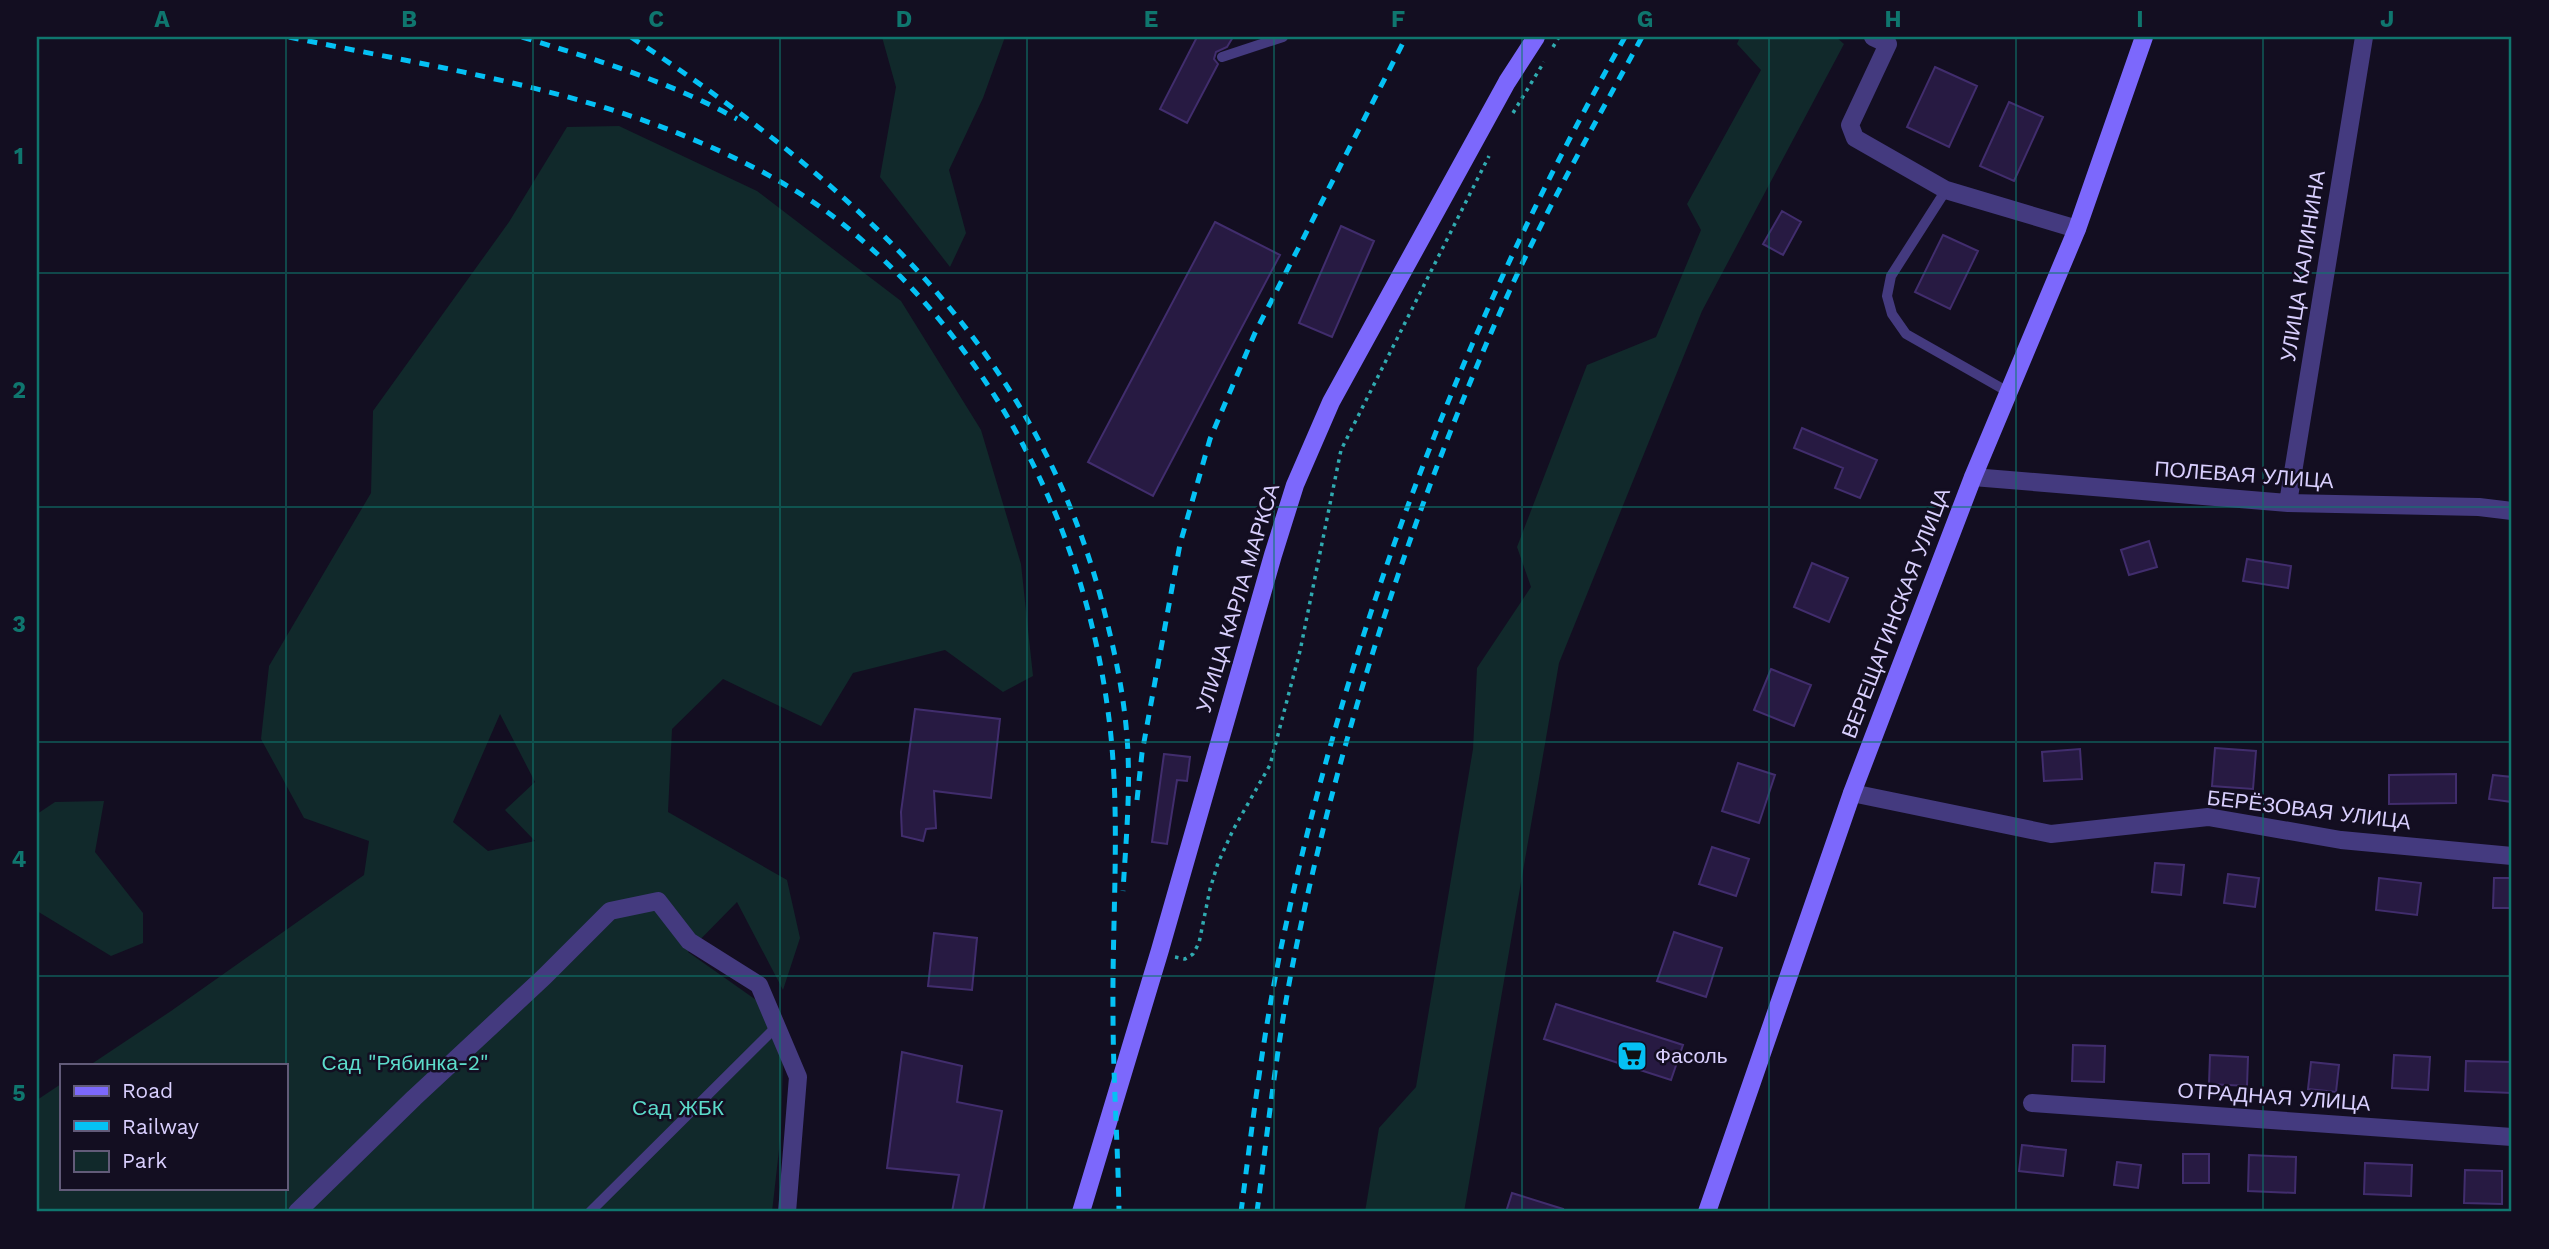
<svg xmlns="http://www.w3.org/2000/svg" width="2549" height="1249" font-family="'Work Sans',sans-serif">
<style>
.green{fill:#11292b;fill-rule:evenodd}
.building{fill:#271a42;stroke:#412d6d;stroke-width:2}
.lines{fill:none;stroke-linecap:round;stroke-linejoin:round}
.path{stroke:#30aab0;stroke-width:3.5;stroke-dasharray:3.5 5;stroke-linecap:butt}
.lane{stroke:#443a7f;stroke-width:10}
.street{stroke:#443a7f;stroke-width:18}
.secondary{stroke:#7c68fc;stroke-width:18}
.rail{stroke:#05c1f4;stroke-width:5;stroke-dasharray:10 9;stroke-linecap:butt}
.grid{fill:none;stroke:#0f766e;stroke-width:2;stroke-opacity:0.55}
.labels{text-anchor:middle;stroke-width:5;stroke-linejoin:round;paint-order:stroke}
.street-label{font-size:21px;fill:#d9cffe;stroke:#130e21}
.poi-label{font-size:21px;fill:#d9cffe;stroke:#130e21;text-anchor:start}
.park-label{font-size:21px;fill:#5cdccb;stroke:#130e21}
.neatline{fill:none;stroke:#0f766e;stroke-width:2.5}
.grid-label{font-size:23px;text-anchor:middle;font-weight:bold;fill:#0f766e}
</style>
<rect width="100%" height="100%" fill="#130e21"/>
<path class="green" d="M882 37H1005L983 98 949 170 966 233 950 267 880 177 896 87Z
M1740 37H1836L1844 44 1702 311 1559 663 1464 1212H1365L1379 1128 1416 1087 1473 749 1477 668 1531 587 1517 547 1587 365 1656 337 1701 230 1687 204 1761 70 1737 44Z
M619 126 757 191 901 301 981 430 1021 564 1033 676 1003 692 945 650 853 673 821 726 723 679 672 729 668 812 787 880 800 938 783 990 737 902 688 952 759 1002 783 1062 781 1132 772 1212H37V1100L61 1084V1188H285V1065H90L171 1011 364 875 369 841 304 818 261 739 269 666 371 493 373 411 509 222 567 127ZM500 714 535 782 505 810 535 841 488 851 453 822Z
M104 801 95 852 143 913V943L111 956 37 911V814L55 802Z"/>
<path class="building" d="M1197 37H1233L1227 47 1216 52 1214 59 1218 64 1187 123 1160 109Z
M1935 67 1977 86 1949 147 1907 127Z
M2009 102 2043 117 2014 181 1980 166Z
M1782 211 1801 222 1783 255 1763 244Z
M1215 222 1280 255 1153 496 1088 462Z
M1341 226 1374 241 1332 337 1299 323Z
M1943 235 1978 251 1950 309 1915 292Z
M1802 428 1877 460 1860 498 1835 488 1843 468 1794 448Z
M2149 541 2157 567 2129 575 2121 550Z
M2247 559 2291 566 2288 588 2243 581Z
M1812 563 1848 578 1829 622 1794 607Z
M1771 669 1811 685 1794 726 1754 710Z
M915 709 1000 719 991 798 934 791 936 828 926 829 923 841 902 836 901 812Z
M2215 748 2256 751 2253 789 2212 786Z
M2080 749 2082 779 2044 781 2042 752Z
M1164 754 1190 757 1187 781 1177 780 1167 844 1152 842Z
M1738 763 1775 775 1759 823 1722 811Z
M2456 774V803L2389 804V775Z
M2493 775 2512 777V802L2489 799Z
M1712 847 1749 859 1736 896 1699 884Z
M2155 863 2184 865 2181 895 2152 892Z
M2228 874 2259 878 2255 907 2224 903Z
M2379 878 2421 883 2417 915 2376 910Z
M2494 878H2512V908H2493Z
M1674 932 1722 948 1706 997 1657 981Z
M934 933 977 938 972 990 928 986Z
M1556 1004 1683 1045 1671 1080 1544 1039Z
M2073 1045 2105 1046 2104 1082 2072 1081Z
M902 1052 962 1066 957 1102 1002 1111 983 1212H952L959 1175 887 1168Z
M2210 1055 2248 1057 2247 1086 2209 1084Z
M2394 1055 2430 1057 2428 1090 2392 1088Z
M2466 1061 2512 1062V1093L2465 1091Z
M2311 1062 2339 1065 2336 1092 2308 1089Z
M2022 1145 2066 1150 2063 1176 2019 1171Z
M2183 1154H2209V1183H2183Z
M2249 1155 2296 1157 2295 1193 2248 1191Z
M2117 1162 2141 1165 2138 1188 2114 1185Z
M2365 1163 2412 1165 2411 1196 2364 1194Z
M2465 1170 2502 1171V1204L2464 1203Z
M1512 1193 1563 1209 1562 1212H1506Z"/>
<g class="lines">
<path class="path" d="M1553 47 1559 37
M1513 113 1544 62
M1175 957 1185 959 1193 954 1199 943 1210 889 1218 863 1233 830 1270 765 1300 651 1341 450 1489 156"/>
<path class="lane" d="M1222 57 1283 37
M1946 190 1891 276 1887 296 1892 314 1906 334 2010 393
M590 1212 771 1032"/>
<path class="street" d="M1873 37 1888 44 1850 125 1855 138 1946 190 2077 229
M1973 477 2288 503 2479 507 2512 511
M2288 503 2364 37
M1852 793 2051 834 2208 817 2341 840 2512 856
M2032 1103 2512 1137
M297 1212 414 1098 544 977 610 911 658 901 689 941 759 985 798 1077 787 1212"/>
<path class="secondary" d="M1081 1212 1160 950 1273 555 1295 485 1331 402 1507 82 1536 37
M1707 1212 1852 793 1973 477 2077 229 2144 37"/>
<path class="rail" d="M289 37C423 65 566 86 692 139 745 161 800 189 844 225 989 343 1081 519 1107 704 1122 805 1112 910 1113 1012 1113 1079 1118 1146 1119 1212
M522 37C596 60 669 81 737 119
M631 37C853 184 1041 349 1106 618 1116 657 1124 697 1127 737 1131 788 1126 840 1123 891
M1137 800 1142 753 1180 544 1210 439 1255 333 1406 37
M1241 1212C1253 1119 1264 1026 1284 934 1351 621 1467 315 1625 37
M1257 1212C1268 1128 1277 1042 1294 958 1340 731 1418 492 1514 281 1553 197 1598 118 1642 37"/>
</g>
<path class="grid" d="M286 37V1212M533 37V1212M780 37V1212M1027 37V1212M1274 37V1212M1522 37V1212M1769 37V1212M2016 37V1212M2263 37V1212M37 273H2512M37 507H2512M37 742H2512M37 976H2512"/>
<defs>
<g id="supermarket-square" transform="scale(1.575)"><rect x="-9" y="-9" width="18" height="18" rx="4" fill="#05c1f4" stroke="#130e21"/><path d="M-6-5.5h2.5l.6 2H6L4.5 2H-2.5L-4.4-4H-6ZM-1.5 3.2a1.3 1.3 0 1 0 .1 0ZM3 3.2a1.3 1.3 0 1 0 .1 0Z" fill="#111"/></g>
</defs>
<g fill-rule="evenodd">
<use href="#supermarket-square" x="1632" y="1056"/>
</g>
<g class="labels">
<g class="street-label">
<text transform="translate(2303 266) rotate(-81)" y="7">УЛИЦА КАЛИНИНА</text>
<text transform="translate(2244 475) rotate(4)" y="7">ПОЛЕВАЯ УЛИЦА</text>
<text transform="translate(1238 598) rotate(-73)" y="7">УЛИЦА КАРЛА МАРКСА</text>
<text transform="translate(1896 613) rotate(-69)" y="7">ВЕРЕЩАГИНСКАЯ УЛИЦА</text>
<text transform="translate(2309 810) rotate(7)" y="7">БЕРЁЗОВАЯ УЛИЦА</text>
<text transform="translate(2274 1097) rotate(4)" y="7">ОТРАДНАЯ УЛИЦА</text>
</g>
<g class="poi-label">
<text x="1655" y="1063">Фасоль</text>
</g>
<g class="park-label">
<text x="405" y="1070">Сад "Рябинка-2"</text>
<text x="678" y="1115">Сад ЖБК</text>
</g>
</g>
<rect width="2549" height="1249" fill="none" stroke="#130e21" stroke-width="77"/>
<rect x="60" y="1064" width="228" height="126" fill="#130e21" stroke="#625b79" stroke-width="2"/>
<rect x="74" y="1086" width="35" height="10" fill="#7c68fc" stroke="#625b79" stroke-width="2"/>
<text x="122" y="1098" font-size="21" fill="#d9cffe">Road</text>
<rect x="74" y="1121" width="35" height="10" fill="#05c1f4" stroke="#625b79" stroke-width="2"/>
<text x="122" y="1134" font-size="21" fill="#d9cffe">Railway</text>
<rect x="74" y="1151" width="35" height="21" fill="#11292b" stroke="#625b79" stroke-width="2"/>
<text x="122" y="1168" font-size="21" fill="#d9cffe">Park</text>
<rect x="38" y="38" width="2472" height="1172" class="neatline"/>
<g class="grid-label">
<text x="162" y="27">A</text>
<text x="409" y="27">B</text>
<text x="656" y="27">C</text>
<text x="904" y="27">D</text>
<text x="1151" y="27">E</text>
<text x="1398" y="27">F</text>
<text x="1645" y="27">G</text>
<text x="1893" y="27">H</text>
<text x="2140" y="27">I</text>
<text x="2387" y="27">J</text>
<text x="19" y="164">1</text>
<text x="19" y="398">2</text>
<text x="19" y="632">3</text>
<text x="19" y="867">4</text>
<text x="19" y="1101">5</text>
</g>
</svg>
